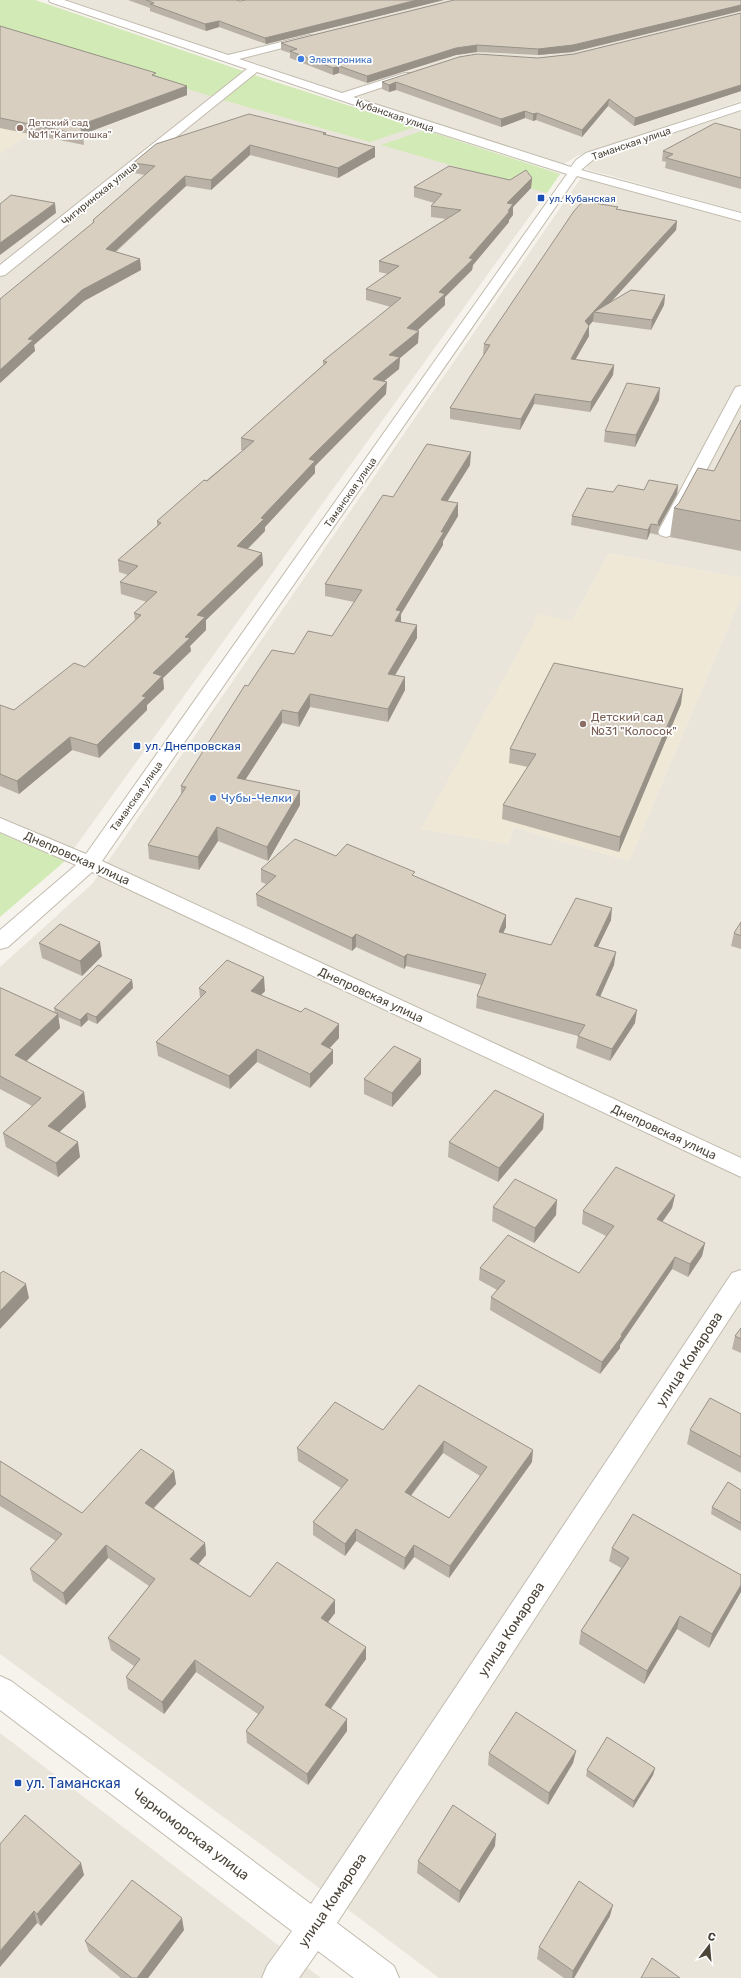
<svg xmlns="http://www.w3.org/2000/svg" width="741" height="1978" font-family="Rubik,sans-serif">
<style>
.residential{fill:#eae5da}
.education{fill:#efe8d6}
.green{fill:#d2eab5}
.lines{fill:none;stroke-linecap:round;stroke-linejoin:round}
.minor-casing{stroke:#c2bbae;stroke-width:2}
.minor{fill:#fff;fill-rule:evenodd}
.wall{fill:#bab2a6;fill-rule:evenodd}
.shaded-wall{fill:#979187}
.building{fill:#d8cfc1;stroke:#979187;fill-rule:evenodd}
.shop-dot{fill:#3f7fe0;stroke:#fff;stroke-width:1.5}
.education-dot{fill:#8d6e63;stroke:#fff;stroke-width:1.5}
.transit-dot{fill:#1a4fb4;stroke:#fff;stroke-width:1.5}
.labels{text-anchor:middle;stroke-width:3.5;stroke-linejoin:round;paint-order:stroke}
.far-shop-label{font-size:10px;fill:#366cbe;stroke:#fff;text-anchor:start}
.far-street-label{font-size:10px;fill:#4b4439;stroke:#fff}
.far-education-label{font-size:10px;fill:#785e54;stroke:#fff;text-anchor:start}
.far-transit-label{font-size:10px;fill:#164399;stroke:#fff;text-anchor:start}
.education-label{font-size:12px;fill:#785e54;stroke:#fff;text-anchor:start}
.transit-label{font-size:12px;fill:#164399;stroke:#fff;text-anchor:start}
.shop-label{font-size:12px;fill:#366cbe;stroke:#fff;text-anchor:start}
.street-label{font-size:12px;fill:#4b4439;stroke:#fff}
.near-street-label{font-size:14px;fill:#4b4439;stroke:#fff}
.near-transit-label{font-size:14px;fill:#164399;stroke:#fff;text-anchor:start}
</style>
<rect width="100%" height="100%" fill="#f6f3ec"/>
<path class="residential" d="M0 0H35L254 75 560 174 65 861 0 833V153L78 104Z
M68 0H741V101L577 156 564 164 354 97Z
M741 111V212L586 169 590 161 600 157Z
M581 178 741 222V578L609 553 572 621 421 829 508 844 514 827 629 861 741 597V1978H439L266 1848 0 1654V967L93 883Z
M0 1733 321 1978H0Z"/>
<path class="education" d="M0 88 79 103 0 153Z
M609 553 741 578V597L629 861 514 827 508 844 421 829 539 614 572 621Z"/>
<path class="green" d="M0 0H35L243 71 213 97 0 29Z
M254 75 415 127 370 142 223 100Z
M425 130 560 174 547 193 381 145Z
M0 833 65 861 0 917Z"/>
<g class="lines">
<g class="minor-casing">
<path id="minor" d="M49 0H64L228 55 310 35 314 36 315 38 314 40 239 59 342 93 405 73H413L414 75 413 77 353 97 571 167 576 160 586 153 741 103V110L594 159 581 170 741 213V221L577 176 102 861 741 1158V1177L92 872 8 947 0 949V930L76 865 0 832V818L86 854 567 174 423 128 257 72 5 275 0 276V265L247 69 50 2Z
M741 386V404L674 532 672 535 666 537 660 535 658 532 734 390 736 387Z
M741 1270V1301L337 1923 394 1966 399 1978H354L318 1951 299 1978H262L267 1966 292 1931 0 1710V1676L11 1681 311 1904 732 1273Z"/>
</g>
<use href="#minor" class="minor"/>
</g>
<path class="wall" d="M128 0H236L240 1 444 0 266 44 219 27 206 31 150 11V8Z
M454 0 573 52 538 55 477 52 456 55 367 83 339 73 333 75 290 58V53L281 50V43Z
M741 13V91L634 126 608 106 582 137 536 120 533 121 525 118 501 127 396 90 389 92 382 89V82L538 58 574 54Z
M0 26 157 76 187 95 83 134 84 145 0 128Z
M741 130V189L665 168 666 162 662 161 663 151Z
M326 133V135L375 147V157L338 178 250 155 211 190 186 186 116 252 140 259 141 270 84 301 34 345 35 351 0 383 93 222V220L145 175 134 173 133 163Z
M532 178 531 188 513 207V215L509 220V222L473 265 472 270 445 297V305L417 331 418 343 400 358 399 369 384 381 386 394 315 466V473L265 527V531L248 549 262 553 263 565 206 620V630L190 646 191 651 163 678 164 689 147 705V710L99 758 72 750 19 794 0 786V705L14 710 85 667 135 620 134 613 147 602 121 594 120 582 128 575 119 572 118 560 157 526V521L243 450H241V438L323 365V361L391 307 366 300V289L388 274 379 272V261L446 219 431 217V206L434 203 414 197V187L510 180Z
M617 209 677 221 676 230 610 303 665 295 664 305 651 330 593 322V321L589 326V336L575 359 614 365 613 375 590 412 534 404 520 430 450 419V408L484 355 483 354 484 344Z
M659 400 635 447 604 442 605 431Z
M741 420V551L670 537 674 508 714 471Z
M470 465 447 502 458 503V516L443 541V545L401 614V622L417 625V638L395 675 405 677V690L388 722 310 707 299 727 282 723 245 780 300 791V805L268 861 218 841 199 870 149 859 148 845 181 795V786L248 686 294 654 332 636 354 602 325 596V584L393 497Z
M678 485 677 494 659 527 658 535 650 533 647 540 571 525 572 516 613 492 644 490Z
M681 704 619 852 502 819 503 805 528 767 509 763 510 749Z
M336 856 414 876 506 915V927L503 933 551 945 611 920 598 947 614 965 600 997 635 1023 610 1061 576 1048 578 1036 476 1008 477 996 481 985 406 966 404 969 356 947 352 951 257 906 256 894 266 884 261 882V869Z
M741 922V949L731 946 734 933Z
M39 943 102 956 82 976 42 958Z
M132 980 133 988 97 1024 88 1020 81 1027 58 1017 60 1028 27 1061 84 1092 86 1107 59 1132 80 1157 58 1177 6 1147 3 1133 32 1106 0 1089V988L55 1013 54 1008Z
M199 988 265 991 261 995 301 1012 339 1024V1038L330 1048 333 1050V1063L310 1088 257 1062 230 1089 158 1056 156 1042 200 998Z
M421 1074 392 1107 364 1094V1079Z
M544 1114 543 1129 498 1182 448 1157 449 1142Z
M675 1195 672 1208 662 1222 705 1243 702 1256 688 1277 672 1269 620 1345V1348L600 1374 490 1310 491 1297 497 1290 479 1280 480 1268 579 1273 606 1236 582 1224 583 1211Z
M493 1207 556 1215 534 1243 492 1221Z
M741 1328V1353L732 1349 735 1336Z
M419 1385 532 1462 449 1578 414 1557 404 1570 356 1541 345 1556 313 1535V1522L341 1488 298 1461 297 1448 383 1430ZM443 1453 480 1476 449 1518 411 1496Z
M741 1414V1473L687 1444 690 1430Z
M0 1461 82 1513 174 1471 176 1484 154 1508 205 1543 206 1555 198 1564 250 1597 335 1600V1613L328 1622 366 1659 331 1709 347 1731 308 1785 247 1743 246 1731 258 1714 196 1672 164 1714 128 1689 126 1677 134 1666 111 1650 108 1638 149 1586 108 1558 66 1605 33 1581 30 1569 56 1541 0 1506Z
M741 1490V1531L711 1514 712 1507Z
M612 1548 741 1575 709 1648 677 1629 644 1684 579 1644 581 1631 621 1568 609 1561Z
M576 1751 573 1763 548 1805 488 1765 489 1753Z
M655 1768 653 1775 633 1808 586 1776 587 1770Z
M0 1844 84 1875 41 1926 37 1923 0 1967Z
M495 1846 459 1903 417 1873 418 1861Z
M610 1916 574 1978H564L537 1959 539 1947Z
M184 1930 148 1978H121L89 1952 85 1941Z"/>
<path class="shaded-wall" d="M417 0H444L266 44 265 38Z
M741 5V11L573 52 538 55V49Z
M219 21V27L206 31 205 24Z
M477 45V52L456 55 367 83V76L456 48Z
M339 66V73L333 75V68Z
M396 82V90L389 92V85Z
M741 85V91L634 126 635 118Z
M187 86V95L81 135 80 125Z
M609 99 608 106 582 137V130Z
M525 111V118L501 127V119Z
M537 113 536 120 533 121V114Z
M250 145V155L211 190V180Z
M375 147V157L338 178V168Z
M185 176 186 186 107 259 106 249Z
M532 178 531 188 513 207V215L509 220V222L473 265 472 270 445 297V305L407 340V328L469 258 507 203Z
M55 203 56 213 0 255V243Z
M677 221 676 230 601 313 594 312 593 321 584 331 585 321Z
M140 259 141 270 84 301 34 345 35 351 0 383V370L28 339 82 290Z
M665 295 664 305 651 330 652 320Z
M589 326V336L570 369 571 359Z
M419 331 418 343 400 358 399 369 373 390V379L389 355Z
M614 365 613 375 590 412 591 402Z
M387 382 386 394 315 466V473L265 527V531L238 558 237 546 261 518 309 459Z
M660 388 659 400 635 447 636 435Z
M535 394 534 404 520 430 521 419Z
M471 452 470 465 440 513 441 500Z
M678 485 677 494 659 527V525L658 522Z
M458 503V516L443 541V545L401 614V624L395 634 396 610Z
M651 524 650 533 647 540 648 530Z
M262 553 263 565 206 620V630L190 646 191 651 163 678 164 689 147 705V710L99 758 97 745 153 673 185 637 197 615Z
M417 625V638L388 687V674Z
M405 677V690L388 722V709Z
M683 689 681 704 619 852 620 837Z
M310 694V707L299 727 298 713Z
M282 710V723L238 791 237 778Z
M70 737 72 750 19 794 17 781Z
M300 791V805L268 861 267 847Z
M217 827 218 841 199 870 198 857Z
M612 908 611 920 592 959 594 946Z
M506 915V927L498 944 499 932Z
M356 934V947L352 951V938Z
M100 942 102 956 82 976 80 961Z
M616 952 614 965 595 1008 596 995Z
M407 954 406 966 404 969V957Z
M264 977 265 991 252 1004 251 991Z
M132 980 133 988 97 1024 96 1017Z
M637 1010 635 1023 610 1061 612 1049Z
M87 1013 88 1020 81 1027 80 1020Z
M58 1014 60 1028 18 1069 15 1055Z
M339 1024V1038L321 1057V1044Z
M257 1049V1062L230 1089 229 1076Z
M333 1050V1063L310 1088V1074Z
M421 1059V1074L392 1107V1093Z
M84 1092 86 1107 51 1140 48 1126Z
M544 1114 543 1129 498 1182 499 1168Z
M78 1142 80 1157 58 1177 56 1163Z
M675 1195 672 1208 655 1232 657 1219Z
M557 1200 556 1215 534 1243 535 1228Z
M705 1243 702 1256 688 1277 690 1264Z
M675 1257 672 1269 620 1345V1348L600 1374 602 1362Z
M26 1284 29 1298 0 1329V1311Z
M444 1441 443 1453 404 1504 405 1492Z
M533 1450 532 1462 449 1578 450 1566Z
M174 1471 176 1484 147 1515 145 1503Z
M356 1529V1541L345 1556V1544Z
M205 1543 206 1555 192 1572 190 1559Z
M106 1545 108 1558 66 1605 63 1593Z
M414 1545V1557L404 1570 405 1558Z
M741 1585V1592L709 1648 712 1634Z
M335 1600V1613L322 1630 321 1618Z
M680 1616 677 1629 644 1684 647 1671Z
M366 1647V1659L325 1716V1705Z
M195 1660 196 1672 164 1714 162 1702Z
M347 1719V1731L308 1785 307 1774Z
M576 1751 573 1763 548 1805 549 1793Z
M655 1768 653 1775 633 1808 634 1801Z
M496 1834 495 1846 459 1903 460 1891Z
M81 1863 84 1875 41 1926 37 1914Z
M613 1905 610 1916 574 1978H572L573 1971Z
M34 1911 37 1923 0 1967V1951Z
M182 1918 184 1930 148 1978H137Z"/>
<path class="building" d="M146 0H236L240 1 246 0H417L265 38 219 21 205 24 150 4 154 3Z
M454 0H741V5L573 45 538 49 477 45 456 48 367 76 339 66 333 68 290 51 297 49 281 43Z
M741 13V85L635 118 609 99 582 130 537 113 533 114 525 111 501 119 396 82 389 85 382 82 459 57 477 54 538 58 574 54Z
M0 26 156 73 152 75 187 86 80 125 83 135 0 118Z
M249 114 326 133 323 134 375 147 338 168 250 145 211 180 185 176 106 249 140 259 82 290 28 339 33 340 0 370V299L94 222 93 220 155 166 133 163 156 144Z
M715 123 741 130V178L666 158 673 154 663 151Z
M449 166 510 180 526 170 532 178 507 203 513 204 508 211H510L469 258 473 259 439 292 445 294 407 328 419 331 389 355 400 357 373 379 387 382 309 459 315 461 261 518 264 519 237 546 262 553 197 615 205 617 185 637 190 638 153 673 162 676 142 696 146 697 97 745 70 737 17 781 0 774V705L14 710 74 663 85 667 141 615 134 613 157 592 120 582 138 566 118 560 161 523 157 521 204 480 207 481 254 441 241 438 327 362 323 361 401 298 366 289 399 266 379 261 461 210 431 206 442 194 414 187Z
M11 195 55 203 0 243V204Z
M583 201 618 207 616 209 677 221 585 321 589 326 571 359 614 365 591 402 535 394 521 419 450 408 490 345 484 344 574 211Z
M631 290 665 295 652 320 594 312Z
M627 383 660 388 636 435 605 431Z
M741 420V521L674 508 679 503 698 468 714 471Z
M427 444 471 452 441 500 458 503 441 532H444L396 610 401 611 395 621 417 625 388 674 405 677 388 709 310 694 298 713 282 710 237 778 300 791 267 847 217 827 198 857 148 845 186 787 181 786 245 685 248 686 272 650 294 654 308 631 332 636 362 590 325 584 383 495 393 497Z
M649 480 678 485 658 522 659 525 651 524 648 530 572 516 587 488 613 492 618 485 644 490Z
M554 663 683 689 620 837 503 805 536 754 510 749Z
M295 839 336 856 347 844 415 872 412 875 506 915 499 932 551 945 576 898 612 908 594 946 616 952 596 995 637 1010 612 1049 578 1036 585 1025 477 996 486 974 407 954 404 957 356 934 352 938 256 894 276 876 261 869Z
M741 922V936L734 933Z
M60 924 100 942 80 961 39 943Z
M227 960 264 977 251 991 301 1012 305 1008 339 1024 321 1044 333 1050 310 1074 257 1049 229 1076 156 1042 206 992 199 988Z
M98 965 132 980 96 1017 87 1013 80 1020 54 1008Z
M0 988H1L58 1014 15 1055 84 1092 48 1126 78 1142 56 1163 3 1133 41 1098 0 1076Z
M394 1046 421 1059 392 1093 364 1079Z
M495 1090 544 1114 499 1168 449 1142Z
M616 1167 675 1195 657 1219 705 1243 690 1264 675 1257 621 1335 622 1336 602 1362 491 1297 505 1281 480 1268 508 1235 579 1273 614 1226 583 1211Z
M515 1179 557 1200 535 1228 493 1207Z
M3 1271 26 1284 0 1311V1273H1Z
M741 1328V1339L735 1336Z
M419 1385 533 1450 450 1566 414 1545 405 1558 356 1529 345 1544 313 1522 348 1480 297 1448 335 1402 383 1430ZM444 1441 487 1467 449 1518 405 1492Z
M710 1398 741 1414V1457L690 1430Z
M141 1449 174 1471 145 1503 205 1543 190 1559 250 1597 277 1562 335 1600 321 1618 366 1647 325 1705 347 1719 307 1774 246 1731 264 1707 195 1660 162 1702 126 1677 140 1659 108 1638 155 1579 106 1545 63 1593 30 1569 62 1534 0 1495V1461L82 1513Z
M728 1482 741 1490V1523L712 1507Z
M633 1514 741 1575V1585L712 1634 680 1616 647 1671 581 1631 629 1558 612 1548Z
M516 1712 576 1751 549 1793 489 1753Z
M607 1737 655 1768 634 1801 587 1770Z
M453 1805 496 1834 460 1891 418 1861Z
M25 1815 81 1863 37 1914 34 1911 0 1951V1844Z
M132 1880 182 1918 137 1978H132L85 1941Z
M579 1881 613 1905 573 1971 539 1947Z
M652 1958 680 1978H641Z"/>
<g class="shop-dot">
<circle cx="301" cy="59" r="4"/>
<circle cx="213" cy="798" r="4"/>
</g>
<g class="education-dot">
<circle cx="20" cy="128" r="4"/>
<circle cx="583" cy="724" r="4"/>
</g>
<g class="transit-dot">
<rect x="537" y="194" width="8" height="8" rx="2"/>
<rect x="133" y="742" width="8" height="8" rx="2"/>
<rect x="14" y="1779" width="8" height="8" rx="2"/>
</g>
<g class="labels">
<g class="far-shop-label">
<text x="309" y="63">Электроника</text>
</g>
<g class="far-street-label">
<text transform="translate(395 115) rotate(19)" y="4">Кубанская улица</text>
<text transform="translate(631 143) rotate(-19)" y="4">Таманская улица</text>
<text transform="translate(99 193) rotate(-39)" y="4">Чигиринская улица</text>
<text transform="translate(350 492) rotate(-55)" y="4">Таманская улица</text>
<text transform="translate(136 796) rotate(-55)" y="4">Таманская улица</text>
</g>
<g class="far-education-label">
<text x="28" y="126">Детский сад<tspan x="28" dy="12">№11 "Капитошка"</tspan></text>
</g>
<g class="far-transit-label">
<text x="549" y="202">ул. Кубанская</text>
</g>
<g class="education-label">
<text x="591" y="721">Детский сад<tspan x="591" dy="14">№31 "Колосок"</tspan></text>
</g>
<g class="transit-label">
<text x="145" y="750">ул. Днепровская</text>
</g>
<g class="shop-label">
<text x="221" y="802">Чубы-Челки</text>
</g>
<g class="street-label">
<text transform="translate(77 858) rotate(24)" y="4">Днепровская улица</text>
<text transform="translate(371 995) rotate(25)" y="4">Днепровская улица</text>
<text transform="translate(664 1132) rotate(25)" y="4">Днепровская улица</text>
</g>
<g class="near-street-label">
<text transform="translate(689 1359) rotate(-57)" y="5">улица Комарова</text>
<text transform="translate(511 1629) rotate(-57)" y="5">улица Комарова</text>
<text transform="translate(191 1834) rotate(37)" y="5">Черноморская улица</text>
<text transform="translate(332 1900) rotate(-56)" y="5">улица Комарова</text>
</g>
<g class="near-transit-label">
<text x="26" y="1788">ул. Таманская</text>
</g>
</g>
<g transform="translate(709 1946) rotate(16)" stroke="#ffffff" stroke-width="3" paint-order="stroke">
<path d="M0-3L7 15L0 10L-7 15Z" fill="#4b4439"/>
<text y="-6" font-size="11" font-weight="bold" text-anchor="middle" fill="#4b4439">С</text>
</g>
</svg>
